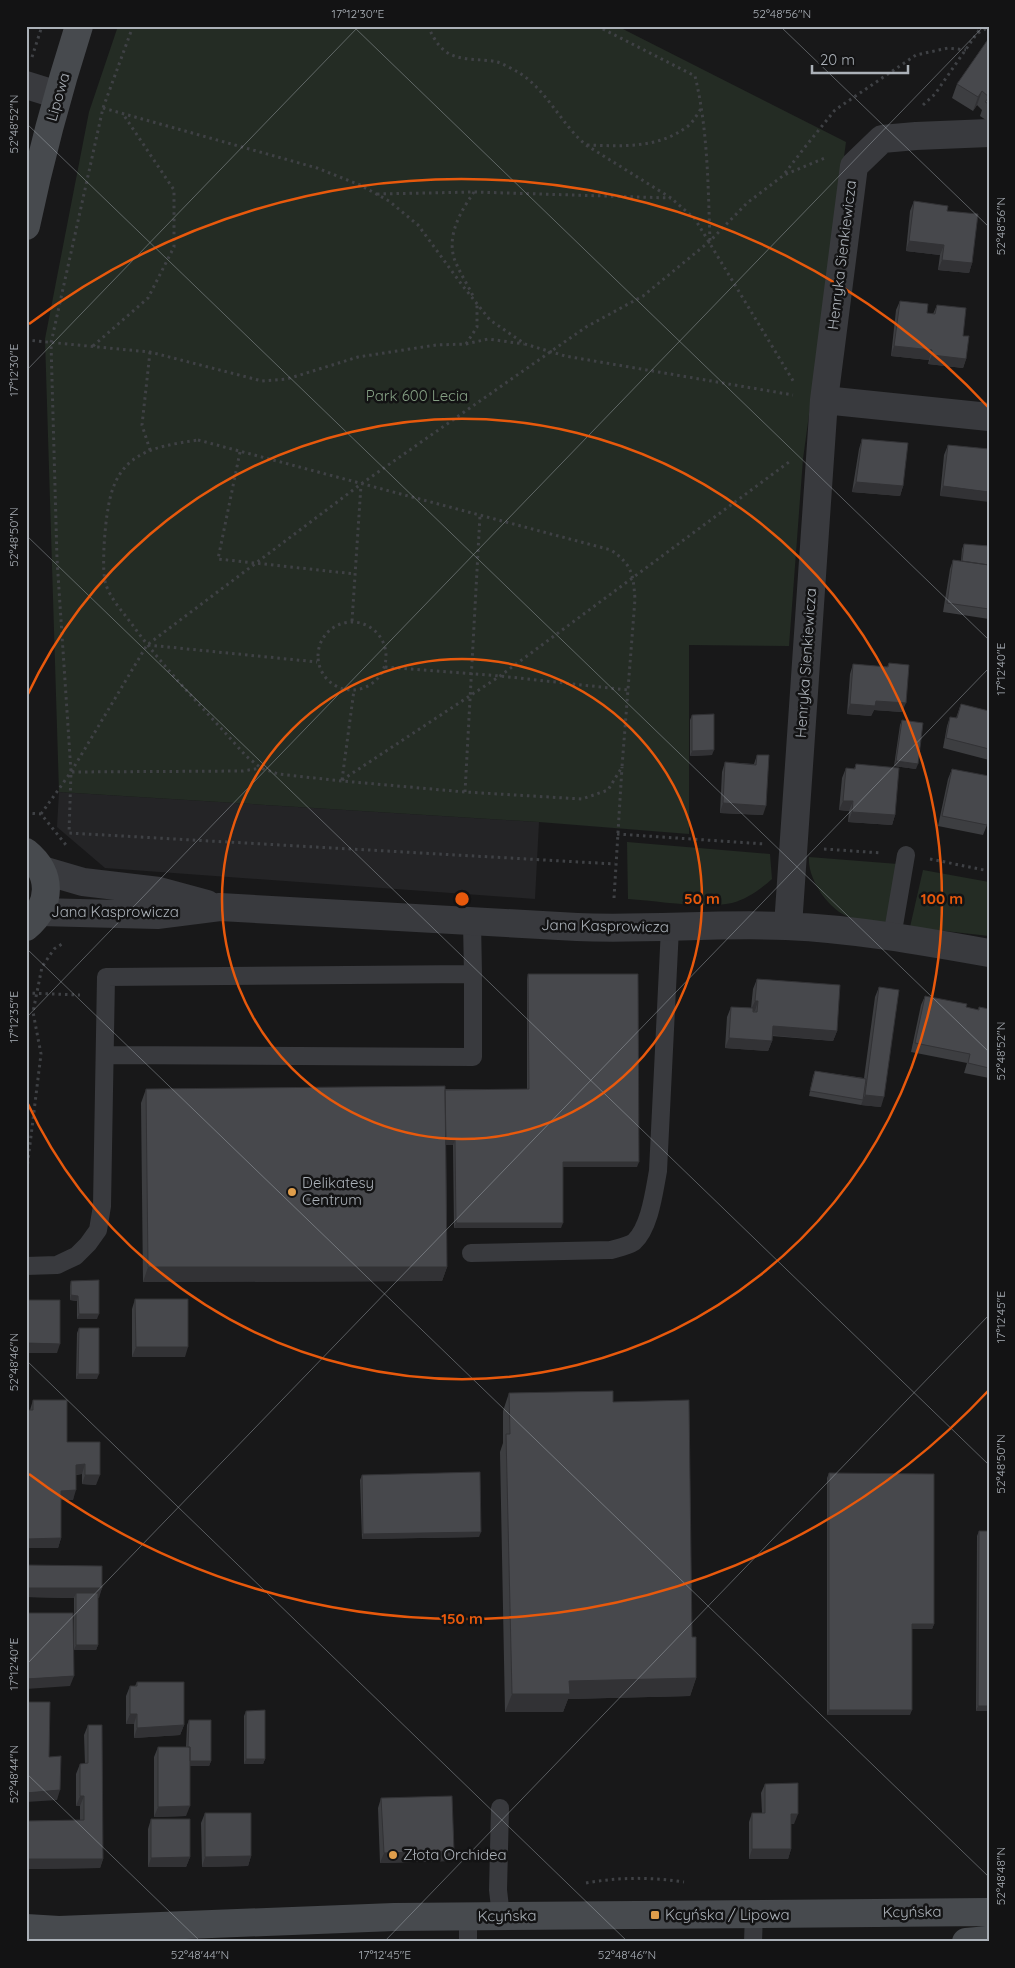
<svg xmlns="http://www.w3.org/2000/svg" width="1015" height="1968" font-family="Quicksand,sans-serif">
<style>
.built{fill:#242426}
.green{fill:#242c24}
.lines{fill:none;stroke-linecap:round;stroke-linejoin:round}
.path{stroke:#3f4145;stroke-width:3;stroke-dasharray:2.5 4;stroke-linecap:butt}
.lane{stroke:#393a3e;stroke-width:18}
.street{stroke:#393a3e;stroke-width:28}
.secondary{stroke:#474a4e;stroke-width:28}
.wall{fill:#3d3e41}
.shaded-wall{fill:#323235}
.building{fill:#47484c;stroke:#323235}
.ticks{fill:none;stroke:#abb1b8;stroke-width:1;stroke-opacity:0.45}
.ring{fill:none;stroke:#e8590c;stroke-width:2.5}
.poi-dot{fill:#df9d4b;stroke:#131314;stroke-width:2}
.labels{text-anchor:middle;stroke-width:5;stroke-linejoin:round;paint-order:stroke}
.street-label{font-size:15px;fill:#abb1b8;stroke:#131314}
.park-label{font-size:15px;fill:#86a185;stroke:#131314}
.poi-label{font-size:15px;fill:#abb1b8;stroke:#131314;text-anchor:start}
.centre{fill:#e8590c;stroke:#131314;stroke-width:2.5}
.ring-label{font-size:15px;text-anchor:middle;font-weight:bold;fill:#e8590c;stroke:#131314;stroke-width:5;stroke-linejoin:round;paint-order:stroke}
.neatline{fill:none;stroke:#abb1b8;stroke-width:2}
.ticks-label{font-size:12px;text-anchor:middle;fill:#abb1b8}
</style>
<rect width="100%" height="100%" fill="#181819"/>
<path class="built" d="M59 792 539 822 535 899 105 868 57 827Z"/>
<path class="green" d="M118 26H617L846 142 803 459 789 646 689 645V834L539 822 59 792 45 339 89 112Z
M627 842 770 854 772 879C761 889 747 899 732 903 703 909 659 901 628 899Z
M809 857 898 864 890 925C877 923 863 922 851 918 829 911 807 879 809 857Z
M923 870 989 882V936L910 927Z"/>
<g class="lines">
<path class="path" d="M133 26 103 108 51 343 57 559 71 772 69 833 615 864
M428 26C432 35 437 45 445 51 459 62 481 58 497 62 504 64 512 69 518 72 547 90 561 124 586 145L671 198 695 219 795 384
M597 26 695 76C708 130 708 186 710 241
M978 33 989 27
M32 57 42 26
M923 105 935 94 982 26
M103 108 317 168 360 185 389 201 418 225 462 285 490 320 525 344 565 356 793 395
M587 145C623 146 658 149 688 126 694 121 698 113 702 107
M785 173 805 147 835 110 916 55 948 48 966 50
M474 192C461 211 447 234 454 258 459 272 468 285 474 298
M377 194 474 192 671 198
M26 340 150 352 262 381 287 379 358 357 436 345 466 344 488 339 524 344
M466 344 477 327V303
M93 346 148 298 174 247V190L123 114
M150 352 142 425 150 450
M198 440 611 550C632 565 633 573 635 599L622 767 608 790 582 799 465 792 342 781 278 774 261 768 246 756C207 712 165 670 131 623 122 611 111 599 106 585 101 571 105 524 108 509 116 454 150 447 198 440Z
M240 452 218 559 355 574
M352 621 361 485
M318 656a34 34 0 1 1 68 0a34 34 0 1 1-68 0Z
M148 645 317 662
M385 667 500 676 628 690
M72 772 243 771 261 768
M342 780 500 676 789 462
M342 780 354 690
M465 792 480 515
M26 813 41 814 66 845
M41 814 71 772 147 645 361 484 586 327 643 296 710 241 747 203 784 175 825 158
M617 834 765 844
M824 849 882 853
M930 859 989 871
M614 898 622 767
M26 993 80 995
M26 1177 41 1054 33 1012 42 967 54 949 62 944
M586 1883C619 1877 651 1877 684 1882"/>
<path class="lane" d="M472 922 473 974
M892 937 906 855
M471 1253 611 1250C618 1248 628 1246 634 1242 650 1227 654 1192 658 1171L670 928
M26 1266 57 1265 76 1256 88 1244 98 1230 102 1206 106 977 473 974V1057L105 1055
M500 1808 498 1890 501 1916
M468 1942V1917
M753 1942 754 1913"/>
<path class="street" d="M26 85 58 95
M824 400 989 417
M42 870 83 882 159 891 207 904
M40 912 157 915 220 907 577 927C646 930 716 923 786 926 854 929 922 941 989 953
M788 926 824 400 854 166 882 139 916 136 989 133"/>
<path class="secondary" d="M26 226C40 159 58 92 79 26
M26 852C53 874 52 905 26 927
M26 1928 59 1930 394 1917 989 1912
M966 1942 989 1940"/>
</g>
<path class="wall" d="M989 38V122L980 116 982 110 977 105 973 111 952 98 957 84Z
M914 201 947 211 972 263 969 273 938 270 940 255 906 251 910 211Z
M900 301 927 313 933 314 937 305 963 336 966 359 963 368 928 364 929 360 891 356 896 310Z
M862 439 903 486 900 496 852 492 859 449Z
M948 445 989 449 940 496 944 455Z
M964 544 989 546V619L943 612 950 569 953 560 961 561 962 549Z
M889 663 902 712 874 710 871 716 847 714 850 674 853 664 887 667Z
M961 704 989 711V760L943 748 947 726 950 717 956 718Z
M692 715 712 755 690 756V720Z
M902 720 916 769 894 766 900 725Z
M757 755 763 815 720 813 722 772 725 762 754 764Z
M856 764 895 815 892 825 848 822 849 811 839 810 842 778 846 768 854 769Z
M952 769 987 825 983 835 938 826 948 779Z
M528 974 637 1167H563L561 1228H454L453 1145H446L447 1267 442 1281 143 1282 141 1103 146 1089H527V979Z
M757 979 837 1031 833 1041 772 1036V1041L768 1051 725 1048 727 1017 731 1007 751 1008 753 989Z
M879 987 881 1107 861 1105 809 1096 813 1076 815 1071 864 1078 875 997Z
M925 996 978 1010 979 1007 989 1009V1078L964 1073 967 1063 911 1052 921 1005Z
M71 1281 97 1319H77V1301L70 1300V1286Z
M135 1299 185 1357H132V1309Z
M79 1328 97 1379H76L77 1333Z
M509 1393 613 1402 692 1637 696 1678 690 1696 568 1699 563 1712H505L500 1452 503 1443V1411Z
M33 1400 67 1442H100L96 1485 82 1484V1474L76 1475 73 1500H61V1538L58 1548H26V1410H30Z
M829 1473 934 1624 932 1629H912L910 1715H827V1478Z
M362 1475 479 1537 362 1539 360 1480Z
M979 1531H989V1711H976L977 1536Z
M102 1588 98 1598V1645L96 1650H74V1598L26 1597Z
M137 1682 184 1725 180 1735 134 1738V1724H126V1696L130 1686H135Z
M246 1711 265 1759 263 1764H244V1716Z
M189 1720 211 1761 209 1766H190L186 1816 154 1817V1757L158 1747H186L187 1725Z
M88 1725 103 1859 100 1868 26 1869V1821L80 1820V1806H76V1774L80 1764H85L84 1735Z
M765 1784 794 1824H791V1849L788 1859H749V1822L752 1813H762L761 1793Z
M381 1798 454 1851 450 1861 380 1863 378 1808Z
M205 1813 251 1856 248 1866 202 1867 201 1823Z
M151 1819 190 1857 186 1867H148V1829Z"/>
<path class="shaded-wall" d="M982 91 977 105 973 111 978 97Z
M909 241 944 245 940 255 906 251Z
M942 260 972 263 969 273 938 270Z
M894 346 932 350 929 360 891 356Z
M932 355 966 359 963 368 928 364Z
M856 482 903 486 900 496 852 492Z
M943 486 989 492V502L940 496Z
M876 701 906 703 902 712 874 710 871 716 847 714 850 704Z
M714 750 712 755 690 756 692 751Z
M896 761 918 764 916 769 894 766Z
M843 801H853L849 811 839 810Z
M723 803 766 806 763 815 720 813Z
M852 812 895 815 892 825 848 822Z
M755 1001H758L755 1011 751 1010Z
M773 1026 837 1031 833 1041 769 1035Z
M729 1038 772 1041 768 1051 725 1048Z
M865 1095 884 1097 881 1107 861 1105Z
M444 1140H455L453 1145H442Z
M563 1162H639L637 1167H561Z
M456 1223H563L561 1228H454Z
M148 1267H447L442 1281 143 1282Z
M71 1295 78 1296 77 1301 70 1300Z
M79 1314H99L97 1319H77Z
M26 1343 60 1344 57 1353H26Z
M136 1347H188L185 1357H132Z
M78 1374H99L97 1379H76Z
M85 1464 82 1474 73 1475 76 1465Z
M85 1475H100L96 1485 82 1484Z
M76 1490 73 1500H57L61 1491Z
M481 1532 479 1537 362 1539 363 1534Z
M61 1538 58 1548H26V1539Z
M26 1588H102L99 1598H76V1593L74 1598 26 1597Z
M912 1624H934L932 1629H910Z
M76 1645H98L96 1650H74Z
M74 1676 70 1686 26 1689V1679Z
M696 1678 690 1696 568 1699 563 1712H505L512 1694 569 1681Z
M978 1706H989V1711H976Z
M829 1710H912L910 1715H827Z
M130 1714H137L134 1724H126Z
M184 1725 180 1735 134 1738 137 1728Z
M246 1759H265L263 1764H244Z
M188 1761H211L209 1766H186Z
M60 1790 57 1800 26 1802V1793Z
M80 1796H84L80 1806H76Z
M190 1806 186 1816 154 1817 158 1807Z
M791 1814H798L794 1824H788Z
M752 1849H791L788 1859H749Z
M454 1851 450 1861 380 1863 384 1853Z
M251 1856 248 1866 202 1867 205 1857Z
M190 1857 186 1867H148L151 1858Z
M26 1859H103L100 1868 26 1869Z"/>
<path class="building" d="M989 38V104L985 102 989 97 982 91 978 97 957 84Z
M914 201 948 206 947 211 978 214 972 263 942 260 944 245 909 241Z
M900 301 928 304 927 313 935 314 937 305 966 308 963 336H969L966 359 932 355V350L894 346Z
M862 439 908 443 903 486 856 482Z
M948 445 989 449V492L943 486Z
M964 544 989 546V565L962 561Z
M953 560 989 565V609L947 603Z
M889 663 909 665 906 703 876 701 875 706 850 704 853 664 888 667Z
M961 704 989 711V749L946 738 950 717 957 718Z
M714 714V750L692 751V715Z
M902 720 923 723 918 764 896 761Z
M757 755H769L766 806 723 803 725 762 756 765Z
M856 764 899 768 895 815 852 812 853 801H843L846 768 855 769Z
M952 769 989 776V817L987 825 942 816Z
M528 974H638L639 1162H563V1223H456L455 1140H446L445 1090 529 1089Z
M757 979 840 985 837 1031 773 1026 772 1041 729 1038 731 1007 753 1008V1012H757L758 1001H755Z
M879 987 899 990 884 1097 865 1095Z
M925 996 967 1004 966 1007 979 1010V1007L989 1009V1068L968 1063 970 1054 915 1043Z
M815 1071 866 1079 863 1100 810 1091Z
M445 1086 447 1267H148L146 1089Z
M99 1280V1314H79L78 1296 71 1295V1281Z
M135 1299H188V1347H136Z
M26 1300H60V1344L26 1343Z
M79 1328H99V1374H78Z
M613 1391V1402L689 1400 692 1637H696V1678L569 1681 570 1694H512L506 1434H510L509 1393Z
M33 1400H67V1442H100V1475H85V1464L76 1465V1490L61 1491V1538L26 1539V1489H27V1462H26V1410H33Z
M480 1472 481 1532 363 1534 362 1475Z
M829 1473 934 1474V1624H912V1710H829Z
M979 1531H989V1706H978Z
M26 1565 102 1566V1588H26Z
M76 1593H98V1645H76Z
M26 1613H73L74 1676 26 1679Z
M137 1682H184V1725L137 1728V1714H130V1686H137Z
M26 1702H50L49 1757 61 1756 60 1790 26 1793Z
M265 1710V1759H246V1711Z
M189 1720H211V1761H190V1747H188Z
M88 1725H102L103 1859H26V1821L84 1820V1796H80V1764L88 1763Z
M158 1747H190V1806L158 1807Z
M798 1783V1814H791V1849H752V1813H765V1784Z
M452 1796 454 1851 384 1853 381 1798Z
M205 1813H251V1856L205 1857Z
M151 1819H190V1857L151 1858Z"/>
<path class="ticks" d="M353 26 989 640M780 26 989 227M26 123 989 1052M26 371 359 26M26 535 989 1465M26 948 989 1877M26 1018 984 26M26 1360 628 1942M26 1665 989 668M26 1773 201 1942M384 1942 989 1315"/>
<g class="ring">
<circle cx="462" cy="899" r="240"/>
<path d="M27 696A480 480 0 1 1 27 1102"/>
<path d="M989 1390A720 720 0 0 1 29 1474M29 324A720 720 0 0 1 989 408"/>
</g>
<g class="poi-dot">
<circle cx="292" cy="1192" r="5"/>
<circle cx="393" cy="1855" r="5"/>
<rect x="650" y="1910" width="10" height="10" rx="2.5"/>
</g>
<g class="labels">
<g class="street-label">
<text transform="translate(58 97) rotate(-74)" y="5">Lipowa</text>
<text transform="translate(842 255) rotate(-83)" y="5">Henryka Sienkiewicza</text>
<text transform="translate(806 663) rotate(-86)" y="5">Henryka Sienkiewicza</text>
<text x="115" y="917">Jana Kasprowicza</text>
<text transform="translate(605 926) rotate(1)" y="5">Jana Kasprowicza</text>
<text transform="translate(912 1912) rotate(-1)" y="5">Kcyńska</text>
<text transform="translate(507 1916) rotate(-1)" y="5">Kcyńska</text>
</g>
<g class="park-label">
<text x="417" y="401">Park 600 Lecia</text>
</g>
<g class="poi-label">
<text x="302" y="1188">Delikatesy<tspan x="302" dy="17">Centrum</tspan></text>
<text x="403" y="1860">Złota Orchidea</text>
<text x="665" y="1920">Kcyńska / Lipowa</text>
</g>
</g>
<circle cx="462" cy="899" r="8" class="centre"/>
<g class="ring-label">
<text x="702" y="904">50 m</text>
<text x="942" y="904">100 m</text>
<text x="462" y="1624">150 m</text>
</g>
<rect width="1015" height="1968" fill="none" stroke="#131314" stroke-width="55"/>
<path d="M812 65v8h96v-8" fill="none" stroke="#abb1b8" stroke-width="2.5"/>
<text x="820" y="65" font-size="15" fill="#abb1b8" stroke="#131314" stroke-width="4" paint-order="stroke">20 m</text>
<rect x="28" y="28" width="960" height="1912" class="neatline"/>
<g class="ticks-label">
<text x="358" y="18">17°12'30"E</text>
<text x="782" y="18">52°48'56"N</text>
<text transform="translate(14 124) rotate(-90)" y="4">52°48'52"N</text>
<text transform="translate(1001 226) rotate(-90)" y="4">52°48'56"N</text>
<text transform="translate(14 370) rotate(-90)" y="4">17°12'30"E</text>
<text transform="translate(14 537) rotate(-90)" y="4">52°48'50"N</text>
<text transform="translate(1001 669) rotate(-90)" y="4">17°12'40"E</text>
<text transform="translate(14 1017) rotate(-90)" y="4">17°12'35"E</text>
<text transform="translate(1001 1051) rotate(-90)" y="4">52°48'52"N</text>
<text transform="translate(1001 1317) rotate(-90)" y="4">17°12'45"E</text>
<text transform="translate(14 1362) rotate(-90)" y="4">52°48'46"N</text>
<text transform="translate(1001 1464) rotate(-90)" y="4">52°48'50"N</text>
<text transform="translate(14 1664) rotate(-90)" y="4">17°12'40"E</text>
<text transform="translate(14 1774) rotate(-90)" y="4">52°48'44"N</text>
<text transform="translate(1001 1876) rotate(-90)" y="4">52°48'48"N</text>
<text x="200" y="1959">52°48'44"N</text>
<text x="385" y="1959">17°12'45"E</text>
<text x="627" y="1959">52°48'46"N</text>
</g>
</svg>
